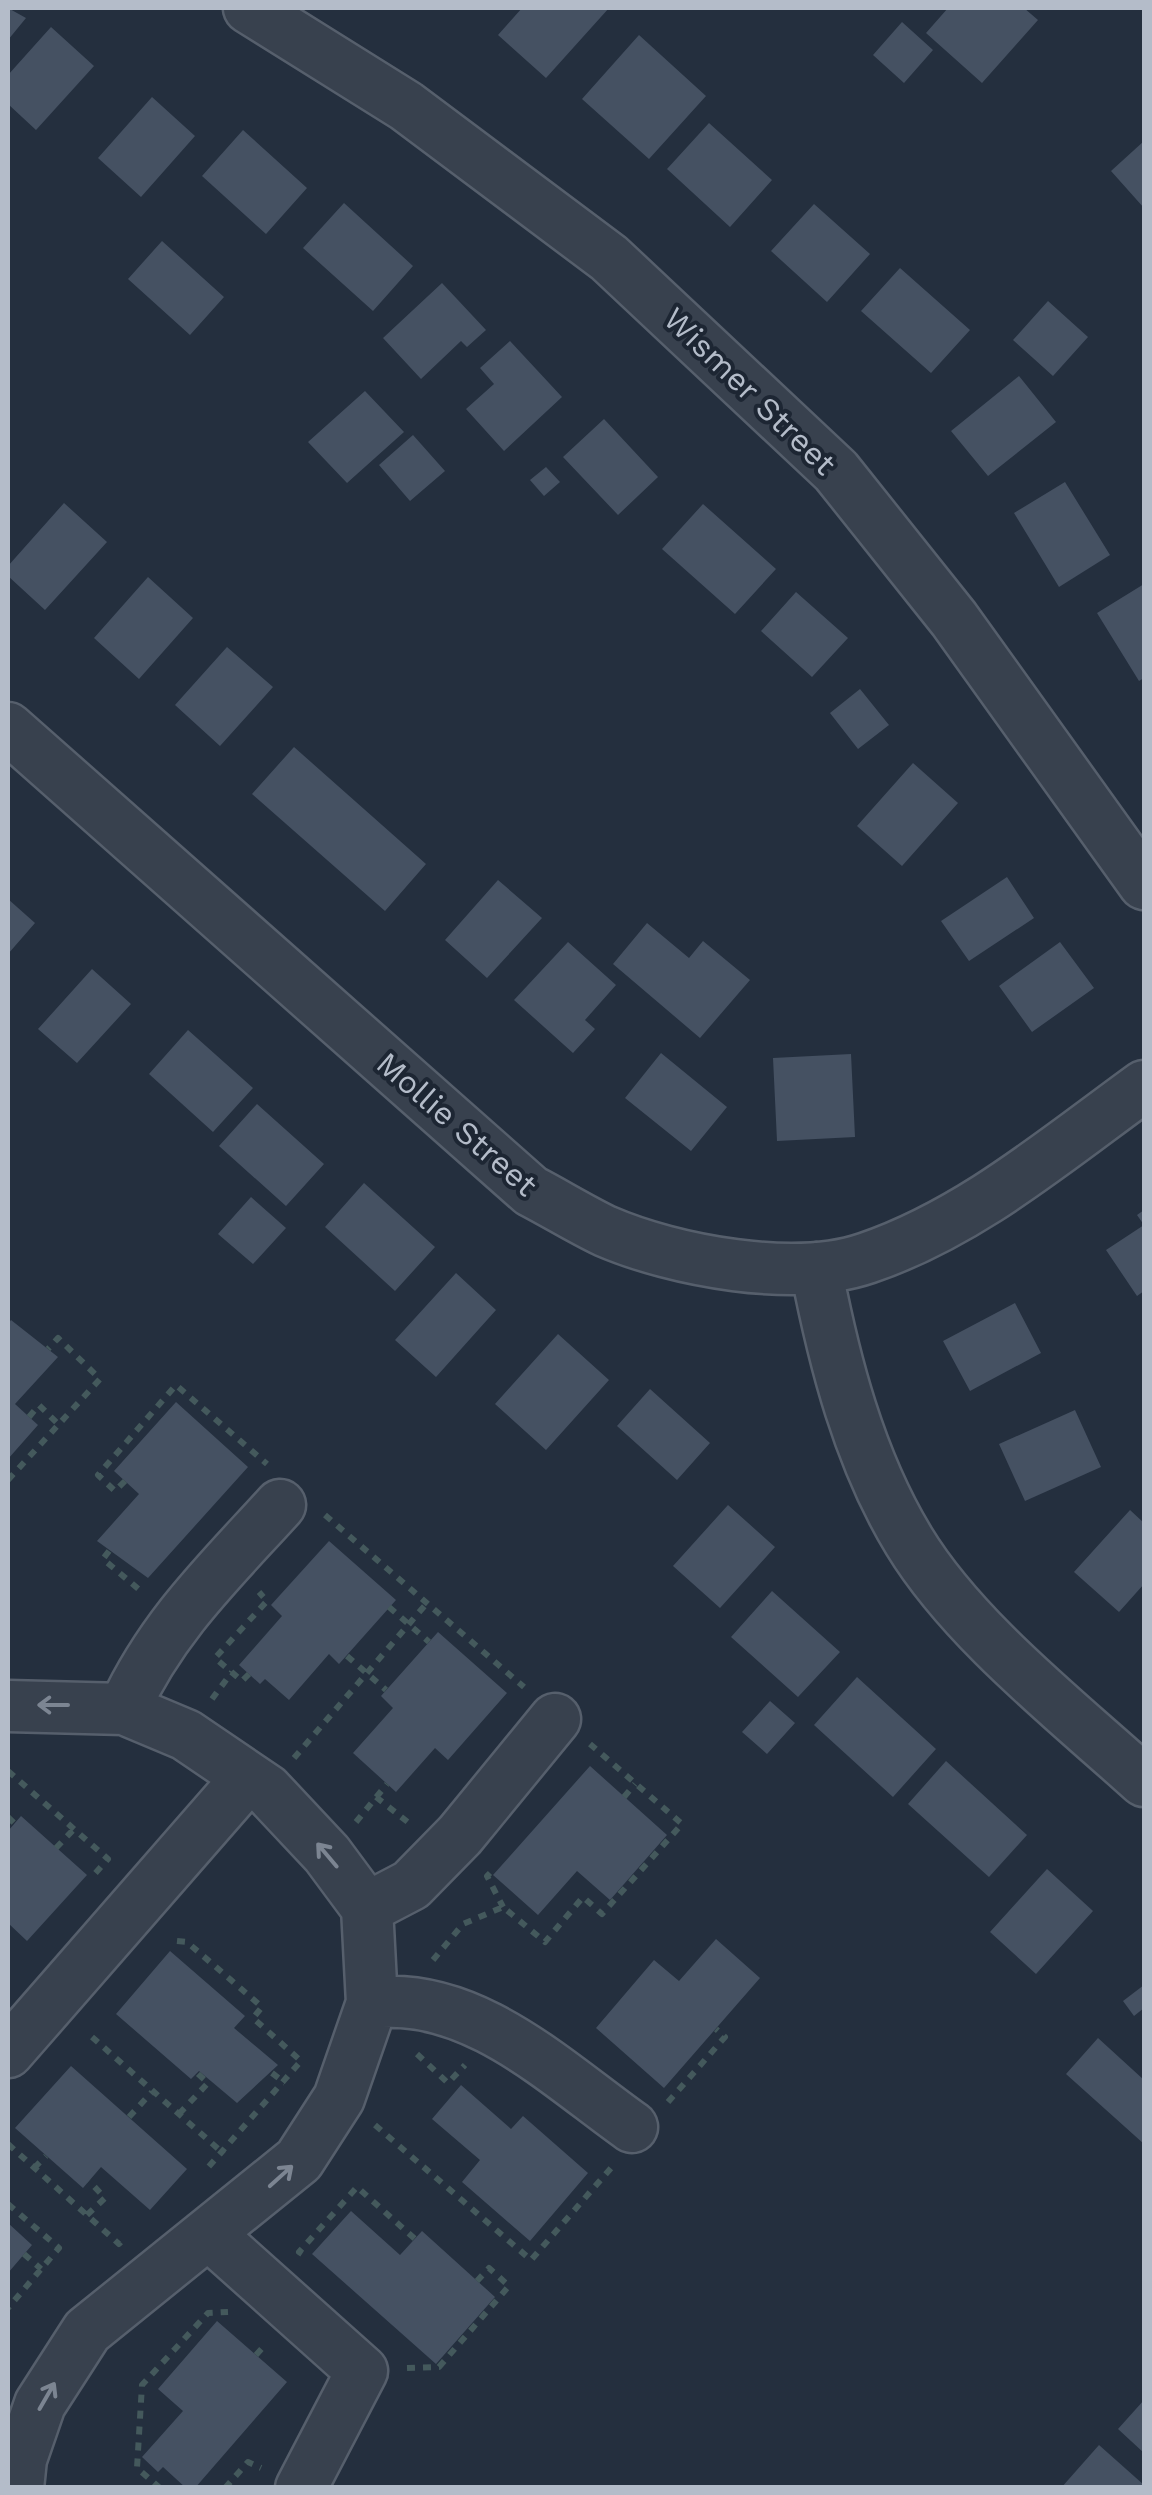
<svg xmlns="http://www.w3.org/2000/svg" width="1152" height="2495" font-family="'Work Sans',sans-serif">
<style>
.building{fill:#455162}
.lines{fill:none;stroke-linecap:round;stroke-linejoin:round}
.minor-casing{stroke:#565f6c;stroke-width:55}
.path{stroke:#44595c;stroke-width:6;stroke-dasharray:8 8;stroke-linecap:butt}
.minor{stroke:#38414e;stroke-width:50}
.oneway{stroke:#7c8592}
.labels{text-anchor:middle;stroke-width:8;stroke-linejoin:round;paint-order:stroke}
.street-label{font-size:32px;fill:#b4bcc9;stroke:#1d2633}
</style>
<rect width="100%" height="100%" fill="#242f3e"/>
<path class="building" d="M8 8 26 18 8 40Z
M522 8H609L546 78 498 35Z
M948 8H1024L1038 20 982 83 926 33Z
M902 22 933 50 904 83 873 55Z
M51 27 94 66 36 130 8 104V75Z
M639 35 706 96 649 159 582 99Z
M152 97 195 136 141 197 98 158Z
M709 123 772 180 730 227 667 169Z
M243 130 307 188 266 234 202 176Z
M1144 141V208L1111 171Z
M344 203 413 266 373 311 303 248Z
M814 204 870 254 827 302 771 251Z
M162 241 224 297 190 335 128 279Z
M900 268 970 330 931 373 861 311Z
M442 283 486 330 467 347 461 341 421 379 383 338Z
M1048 301 1088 337 1053 376 1013 340Z
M510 341 562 397 504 451 466 409 494 384 480 368Z
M1019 376 1056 422 988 476 951 431Z
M365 391 404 432 347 483 308 442Z
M604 419 658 477 618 515 563 457Z
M413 435 445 471 410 501 379 465Z
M546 467 560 482 544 496 530 480Z
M1065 482 1110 555 1059 587 1014 513Z
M64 503 107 542 45 610 8 576V566Z
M703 504 776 569 735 614 662 549Z
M148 577 193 618 139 679 94 638Z
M1144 584V678L1139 681 1097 613Z
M796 592 848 638 812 677 761 631Z
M227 647 273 687 220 746 175 705Z
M860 689 889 725 858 749 830 713Z
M294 747 426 864 385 911 252 794Z
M913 763 958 803 902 866 857 826Z
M1007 877 1034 918 969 961 941 921Z
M498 880 542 918 487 978 445 940Z
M8 899 35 923 8 954Z
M647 923 689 958 703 941 750 980 700 1038 613 964Z
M568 942 616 985 585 1020 595 1029 573 1053 514 1000Z
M1060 942 1094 988 1032 1032 999 986Z
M92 969 131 1004 77 1063 38 1029Z
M188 1030 253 1088 213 1132 149 1074Z
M661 1053 727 1107 691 1151 625 1098Z
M851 1054 855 1137 777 1141 773 1058Z
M257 1104 324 1164 286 1206 219 1146Z
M364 1183 435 1247 395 1291 325 1227Z
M251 1197 286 1228 253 1264 218 1234Z
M1144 1210V1291L1137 1296 1106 1250 1144 1225 1137 1215Z
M456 1273 496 1310 436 1377 395 1340Z
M1015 1303 1041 1353 970 1391 943 1341Z
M11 1320 58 1357 15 1404 38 1425 8 1459V1324Z
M558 1334 609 1380 546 1450 495 1404Z
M650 1389 710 1443 677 1480 617 1426Z
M176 1402 248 1467 148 1578 97 1541 139 1494 114 1471Z
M1075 1410 1101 1467 1025 1501 999 1444Z
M728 1505 775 1547 720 1608 673 1566Z
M1130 1510 1144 1523V1584L1119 1612 1074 1572Z
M329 1541 396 1600 339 1664 329 1654 289 1700 265 1679 260 1684 239 1665 282 1616 271 1605Z
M772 1591 840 1652 798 1697 731 1637Z
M438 1632 507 1693 448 1760 435 1748 396 1792 353 1753 393 1708 381 1696Z
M857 1677 936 1749 893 1797 814 1725Z
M770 1701 795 1723 767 1754 742 1732Z
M946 1761 1027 1835 989 1877 908 1804Z
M590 1766 667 1835 610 1900 577 1871 538 1915 493 1875Z
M21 1816 87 1875 27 1941 8 1923V1831Z
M1047 1869 1093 1911 1036 1974 990 1932Z
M716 1939 760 1978 664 2088 596 2028 654 1960 679 1981Z
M170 1951 245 2016 234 2028 278 2065 237 2103 199 2071 191 2079 116 2014Z
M1144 1985V2008L1134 2016 1123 2001Z
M1098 2038 1144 2080V2144L1066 2074Z
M71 2066 187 2169 150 2210 101 2167 83 2188 15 2128Z
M461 2085 511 2129 523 2116 588 2173 530 2241 462 2182 480 2160 432 2119Z
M351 2211 400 2255 422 2231 495 2297 436 2364 312 2254Z
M8 2223 32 2245 8 2273Z
M217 2321 287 2382 195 2488H186L163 2467 158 2472 142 2457 183 2411 158 2389Z
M1144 2400V2453L1118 2429Z
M1099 2445 1144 2485V2488H1061Z"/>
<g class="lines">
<g class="minor-casing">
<path id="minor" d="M249 8 406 106 609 258 836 471 954 619 1144 884
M8 728 531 1191C556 1204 580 1219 605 1231 674 1261 795 1283 867 1258 970 1223 1057 1149 1144 1086
M816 1268C834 1361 859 1459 909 1541 963 1630 1067 1711 1144 1781
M8 1706 124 1709 186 1735 267 1790 327 1854 367 1908 372 2003 339 2098 299 2160 87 2331 40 2404 21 2459 18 2488
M124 1709C162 1626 220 1571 280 1505
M367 1908 411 1885 460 1835 555 1719
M372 2003C472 1991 556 2073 632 2127
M8 2052 248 1777
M210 2235 362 2371 301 2488"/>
</g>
<path class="path" d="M29 1417 39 1405 58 1424
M8 1480 100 1379 58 1338 48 1349
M125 1481 115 1491 98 1475 176 1385 267 1464
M325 1515 524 1687
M109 1551 103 1559 142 1592
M389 1607 429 1642
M347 1656 386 1690
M249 1674 242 1681 215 1658 267 1601 259 1592
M212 1699 232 1672
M294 1758 427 1603
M8 1771 108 1859 92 1877
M376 1797 409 1823
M624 1797 635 1784
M8 1817 15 1824
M356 1822 387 1784
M56 1848 74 1829
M490 1873 487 1876 503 1907
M177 1941 187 1942 262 2007 253 2018 301 2061 204 2172
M433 1960 463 1924 503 1907 545 1942 583 1897 602 1914 682 1824 590 1744
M92 2037 224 2154
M417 2054 448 2083 465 2065
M272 2073 285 2083
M668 2102 725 2037 716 2029
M179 2114 208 2083 197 2073
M129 2117 152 2092
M375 2125 531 2260 611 2168
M8 2144 119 2244 122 2241
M34 2168 46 2156
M8 2204 59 2248 8 2308
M87 2215 105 2198 89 2181
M24 2254 41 2269
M302 2254 299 2252 357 2187 415 2239
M256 2355 266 2344
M407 2368 439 2367 509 2286 489 2268 477 2281
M160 2488 137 2468 142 2385 208 2313 228 2312
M225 2488 248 2462 261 2468"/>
<use href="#minor" class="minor"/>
</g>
<defs><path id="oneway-shaft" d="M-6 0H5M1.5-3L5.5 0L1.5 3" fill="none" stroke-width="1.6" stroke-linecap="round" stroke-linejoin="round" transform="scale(2.5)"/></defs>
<g class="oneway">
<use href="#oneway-shaft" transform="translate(53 1705) rotate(180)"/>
<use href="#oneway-shaft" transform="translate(327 1855) rotate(-130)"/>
<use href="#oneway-shaft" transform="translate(281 2176) rotate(-42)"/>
<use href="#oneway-shaft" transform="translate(47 2396) rotate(-60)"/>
</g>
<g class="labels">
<g class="street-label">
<text transform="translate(750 391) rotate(44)" y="11">Wismer Street</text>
<text transform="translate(457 1124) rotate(41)" y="11">Mollie Street</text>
</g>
</g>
<rect width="1152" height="2495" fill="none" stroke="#b4bcc9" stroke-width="20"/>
</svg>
